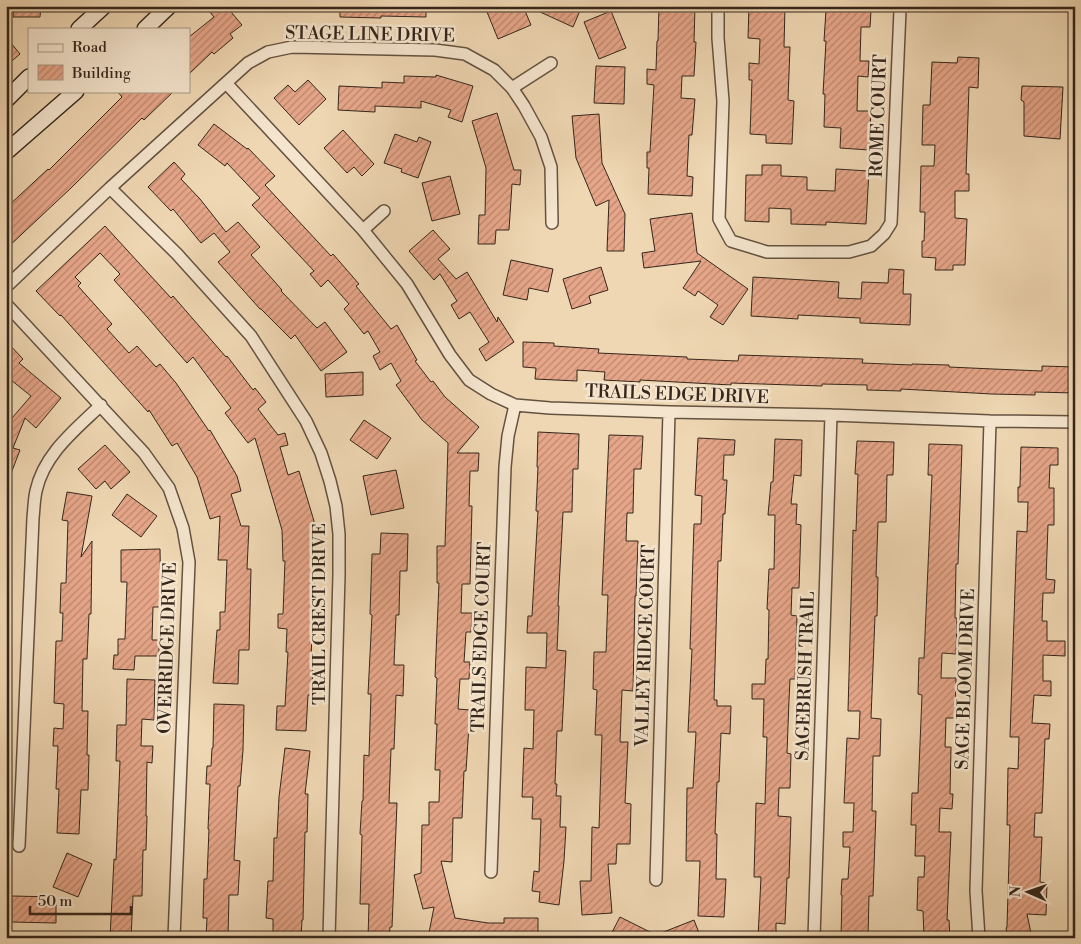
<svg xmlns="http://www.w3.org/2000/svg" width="1081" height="944" font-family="'Libre Bodoni',serif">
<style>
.building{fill:url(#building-hatch);stroke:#35261b}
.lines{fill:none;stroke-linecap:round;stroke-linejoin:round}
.street-casing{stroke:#645241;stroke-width:14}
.secondary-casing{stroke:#35261b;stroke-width:18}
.street{stroke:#f5e5ce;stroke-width:11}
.secondary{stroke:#f5e5ce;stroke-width:15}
.labels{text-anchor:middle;stroke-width:5;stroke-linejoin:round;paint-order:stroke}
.street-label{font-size:18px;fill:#35261b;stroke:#f5e5ce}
</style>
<defs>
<pattern id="building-hatch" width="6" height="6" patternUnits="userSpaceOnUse" patternTransform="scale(1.25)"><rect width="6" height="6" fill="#e7a689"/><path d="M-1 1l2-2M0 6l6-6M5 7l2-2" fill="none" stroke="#bc876f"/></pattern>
</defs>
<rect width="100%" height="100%" fill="#efd7b3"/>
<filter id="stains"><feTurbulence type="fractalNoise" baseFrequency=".004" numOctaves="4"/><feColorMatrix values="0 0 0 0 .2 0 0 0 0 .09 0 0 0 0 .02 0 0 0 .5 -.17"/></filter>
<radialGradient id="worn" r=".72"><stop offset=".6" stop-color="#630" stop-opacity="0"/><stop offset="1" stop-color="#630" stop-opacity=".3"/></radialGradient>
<path class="building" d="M14 6H41L40 17H13Z
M215 6H226L242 25 230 34 233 38 214 54 212 52 189 74V37L214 17 209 11Z
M340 6H426V17L381 16V18L340 17Z
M500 6H523L531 25 498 39 487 12Z
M527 6H582L573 27Z
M659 6H695L694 42H696L694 76H682L681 98 695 99 692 135H689L687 176 693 177 692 196 648 194 649 168H647V152H650L654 85 647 84V69L656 70 657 41H658Z
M749 6H785L784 47H790L788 100 794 101 792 144 766 143V135L750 134 752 80H749V63L759 64 760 39 748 38Z
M845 6H862V11H871L870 27H861L860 61H869L868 77 858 76 857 111H871L869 150 840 148 841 128 824 127 825 94H823L826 41H824L826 10 844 11Z
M611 11 626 48 599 59 584 22Z
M6 37 20 54 6 66Z
M958 57 979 58 978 88 969 87 966 174H969V191H955V218L967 219 965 265H953V270H935L936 258 922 257V241H924L925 212H920L921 166H934L935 145H922L923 105H930L932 62 957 63Z
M596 66 625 67 624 104 594 103Z
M436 75 473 86 462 122 448 117 451 110 421 101V108L375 106V112L338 110 339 86 382 88V82L404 83V76L436 77Z
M308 80 326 99 299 125 274 98 288 85 295 92Z
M1022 86 1063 87 1060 139 1024 136V102L1021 100Z
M117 91H174L144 120 142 118 71 188 6 249V208L48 169 49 170 122 97Z
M497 113 514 170H521L520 185 512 184 509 230H496L495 244H478L479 215H485L486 168 472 121Z
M599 114 602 163 625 214 624 251H607L609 200 596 206 576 158 572 116Z
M214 124 247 149 248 148 275 176 265 185 331 256 333 254 359 284 356 286 391 329 397 325 417 360 415 361 431 382 433 381 445 397 479 427 457 453H479L478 471H470L469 506H472L470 584H462L461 613H472L471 632H466L464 662H470L469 679H460L458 709 470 710 466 771H464L462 818H453L452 862 441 861 455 918 488 923H504V918H538V938H428L434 907 423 909 414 875 421 873 422 825H429V802H439L440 770H435L437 724H435L437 678 435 677 439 583H437V546H445L448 443 422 420 396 385 401 381 391 363 380 370 373 356 380 352 368 331 364 334 344 309 349 304 328 280 321 287 310 274 314 271 252 205 260 198 227 163 225 166 198 145Z
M343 130 374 164 362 176 354 167 347 173 324 148Z
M395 134 417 142 419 137 431 142 418 178 401 172 402 169 384 163Z
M174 162 185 174 181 179 200 199 226 232 238 222 260 247 251 255 282 290 281 291 317 328 325 322 347 352 321 371 295 335 291 339 261 309H260L218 262 230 252 214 233 201 243 173 209 171 211 148 187Z
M762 165H781V176L807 177V190L835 191 836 169 869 171 866 224 826 222V225L791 224V209L769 208V222L745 221 746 175H762Z
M450 176 460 214 432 221 422 183Z
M692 213 697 253 748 289 723 325 710 317 718 305 698 291 695 296 683 288 701 261 644 268 642 253 655 251 650 219Z
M105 226 171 298 173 296 226 357 227 356 253 390 255 388 266 402 258 409 278 435 285 433 288 445 280 447 288 475 299 471 314 521V527H313V531H314L315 560 311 659H313L312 695H308L306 731 276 730 277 706H285L288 652H286L287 629 278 628V614H283L285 561H283L282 530 255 438 248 443 225 413 231 408 193 357 187 363 166 339 148 318 114 280 120 274 100 253 75 277 81 283 78 286 112 324 107 329 129 353 137 346 156 367 160 364 176 383 209 431 210 430 237 476 241 491 231 494 241 526H249L247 569H251L249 650H239L238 684 213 683 217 630H220V612H225L227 560H218L220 516 210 519 197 477 177 443 172 446 149 410 148 412 61 315 60 316 36 291Z
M433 230 450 249 438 259 456 279 467 272 497 322 498 317 514 342 486 361 479 349 489 342 470 312 459 319 451 305 457 301 440 274 434 280 409 251Z
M511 260 553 269 548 292 529 288 527 300 503 295Z
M601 267 608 290 589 296 591 303 572 309 563 279Z
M889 269 904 270 903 294H911L910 325 860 323V318L798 315V319L751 316 753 277 839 282 838 298 861 299 862 282 888 283Z
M6 341 23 359 19 363 61 398 36 428 25 418 13 448 20 450 7 484 6 425 31 396 6 376Z
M523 342 554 343V346L599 349 598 353 687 357V359L738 361 739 355 863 359 862 363 912 365V364L949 365V367L993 369 1042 371V366L1075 367V393L1035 392V395L992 394 901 389V391L867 390V385L822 384V386L731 383V385L640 380V382L604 380 605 372 577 370V381L535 379 536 368 523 367Z
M363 372V395L326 397 325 374Z
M364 420 391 438 377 459 350 440Z
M538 432 579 434 578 469H573L572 512H563L558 606H559L557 650 566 651 562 731H557L555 784H557L556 796H561L560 827H566L564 861 559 905 539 902 540 892 532 891 534 871 539 872 541 819H532L533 797H522L524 748 533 749 534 710H525L526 667 546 668 547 633H527L528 616H532L538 511H536L538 467H537Z
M609 435 643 436 641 469H634L633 513H627L626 541H638L636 596H635L633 691 622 690 620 742H628L625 803 631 804 630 844H617L616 864H608L612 913 582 915 580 881H591L592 827 599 828 602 735H595L597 690 593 689 594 652H606L608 595H602Z
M698 438 735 440 734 455H724L723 480H727L725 514H723L721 561H718L714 700H717V706H731L730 734 721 733 719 782H717L715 834H717L716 879H726L724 917 698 916 700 861H686L687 788H693L696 732H688L692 649H690L694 524H701L702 496 695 495Z
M775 439 802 440 801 476 794 475 791 504H797L796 524 801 525 799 588H792L791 615 797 616 795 679H790L789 700 787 753 791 754 790 788H779L778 816 791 817 789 878H787L785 924 776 923V938H758L761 877H754L756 803 765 804 767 737H763L764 699H752V684H765L766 659H768L769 610 767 609 769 569H774L775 515H768L771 482H773Z
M857 441 894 442 893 475H887L886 522H878L876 577H878L877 616H875L871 718 881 719 880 756H873L872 811H876L873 896H869L868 938H841L842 895H841L842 879H848L850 847H843V832H853L854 803H844L847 738 859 739 860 711H848L853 530 856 531 858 474H855Z
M929 444 962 445 958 564H956L955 618H957L956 654 942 653 941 678H956L955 718H946L945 747H951L950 794H953L952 809 940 808 939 832H951L947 920H949L950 938H924L923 911 917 910 918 877H924L925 856H915L916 825H911L912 793H918L922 695 918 694 919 658H924L932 475H928Z
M105 445 130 472 111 489 105 481 96 489 78 469Z
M1021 447 1058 448V465H1050L1049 488H1054V525H1048L1046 579 1055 580 1054 593H1043L1042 621H1047V641H1065V656L1043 655V681H1051V696L1034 695 1032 723 1050 724 1049 739H1045L1042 813H1035L1034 837H1042L1040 882 1047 883 1046 915 1027 914 1032 938H1008L1006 928 1007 927 1010 825H1007L1008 768 1018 769 1019 737H1010L1017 531 1027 532 1028 502H1018V487H1020Z
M396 470 404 508 371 515 363 476Z
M67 492 92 496 81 557 92 541 91 614H89L87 659H83L82 711H88L87 755H89L88 790H81L79 834 57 833 59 789H56L58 746H53L54 728 63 729 64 704 54 703 56 641H62L63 613H60L61 583H66L68 521 62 520Z
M127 494 157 516 141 537 112 515Z
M381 533 408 534 407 571H400L399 615H396L394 665H404L403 696 396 695 394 749H391L389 803H397L392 927H390L389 938H368L369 904H360L362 835 360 834 362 801H363L364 755 369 756 371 694H368L372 615 370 614 372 554H380Z
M160 549 161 607H153L152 640H159V656H135L134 670 113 669 114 655H118V639H125L127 582H121V550Z
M127 679 155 680 154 720 142 719 141 746H153L152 763 147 762 146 816H147L146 850H143L142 896H133L131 938H110L114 859 116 860 120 761H116L117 725H126Z
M214 704 244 705 243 750 240 786H238L234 860 240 861 238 895H229L228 938H206L207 918H203L204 879H207L209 829H208L210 784H206L207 766H211L212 748H213Z
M285 748 310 751 305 794H308L307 832H305L303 920H302L301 938H273V919L266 918 268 881H273L274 838H277L279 797Z
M67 853 92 864 78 897 53 887Z
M12 896 56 897V923L12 922Z
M620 917 656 935 694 920 701 938H609Z"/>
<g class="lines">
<g class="street-casing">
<path id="street" d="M718 6V38L723 101 719 219 731 241 767 252H849L871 246 884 234 891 223 900 10
M226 83 363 230 407 284 450 355 469 380 491 394 515 405 550 408 669 412 831 415 990 421 1075 422
M512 88 551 63
M110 188 177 254 251 336 306 421 321 453 330 481 336 506 339 534V575L329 938
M363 230 384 211
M6 287 110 188 248 63 268 52 292 47 435 50 465 54 494 70 512 88 524 106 541 137 551 167 552 223
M6 304 144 453 169 488 183 528 189 562 174 938
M19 846 33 518C34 509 34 500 36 491 44 454 75 430 101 405
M491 872 505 467 508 436 515 405
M656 880 669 412
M814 938 831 415
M979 938 976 891 990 421"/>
</g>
<g class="secondary-casing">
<path id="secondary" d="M79 29 104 6
M145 29 169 6
M6 100 29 77
M6 152 76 91"/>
</g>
<use href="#street" class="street"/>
<use href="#secondary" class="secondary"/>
</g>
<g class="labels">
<g class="street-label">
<text transform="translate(370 34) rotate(1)" y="6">STAGE LINE DRIVE</text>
<text transform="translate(878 116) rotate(-88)" y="6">ROME COURT</text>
<text transform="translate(677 394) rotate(2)" y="6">TRAILS EDGE DRIVE</text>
<text transform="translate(319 614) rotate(-90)" y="6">TRAIL CREST DRIVE</text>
<text transform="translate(481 637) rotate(-88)" y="6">TRAILS EDGE COURT</text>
<text transform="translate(645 646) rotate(-88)" y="6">VALLEY RIDGE COURT</text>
<text transform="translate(167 648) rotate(-88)" y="6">OVERRIDGE DRIVE</text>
<text transform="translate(805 676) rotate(-88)" y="6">SAGEBRUSH TRAIL</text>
<text transform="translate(965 679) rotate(-88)" y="6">SAGE BLOOM DRIVE</text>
</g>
</g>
<rect width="1081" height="944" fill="none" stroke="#efd7b3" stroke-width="25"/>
<rect x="8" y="8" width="1066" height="929" fill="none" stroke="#35261b" stroke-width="2.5"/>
<rect x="12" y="12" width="1056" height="919" fill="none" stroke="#35261b"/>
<rect x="28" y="28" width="162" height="65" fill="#f5e5ce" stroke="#a89986"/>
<rect x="38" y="44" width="25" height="8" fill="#f5e5ce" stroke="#a89986"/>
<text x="72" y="52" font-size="15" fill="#35261b">Road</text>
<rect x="38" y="65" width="25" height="15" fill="url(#building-hatch)" stroke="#a89986"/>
<text x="72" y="78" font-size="15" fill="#35261b">Building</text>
<g transform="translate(1028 892) rotate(272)" stroke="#f5e5ce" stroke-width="4" paint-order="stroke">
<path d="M0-4L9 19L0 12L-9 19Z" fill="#35261b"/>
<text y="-8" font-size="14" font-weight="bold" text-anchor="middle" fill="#35261b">N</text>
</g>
<path d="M30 906v8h101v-8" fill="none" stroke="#35261b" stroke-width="2.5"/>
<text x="38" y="906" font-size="15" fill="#35261b" stroke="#f5e5ce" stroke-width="4" paint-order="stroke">50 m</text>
<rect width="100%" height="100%" filter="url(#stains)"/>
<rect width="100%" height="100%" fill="url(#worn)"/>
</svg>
